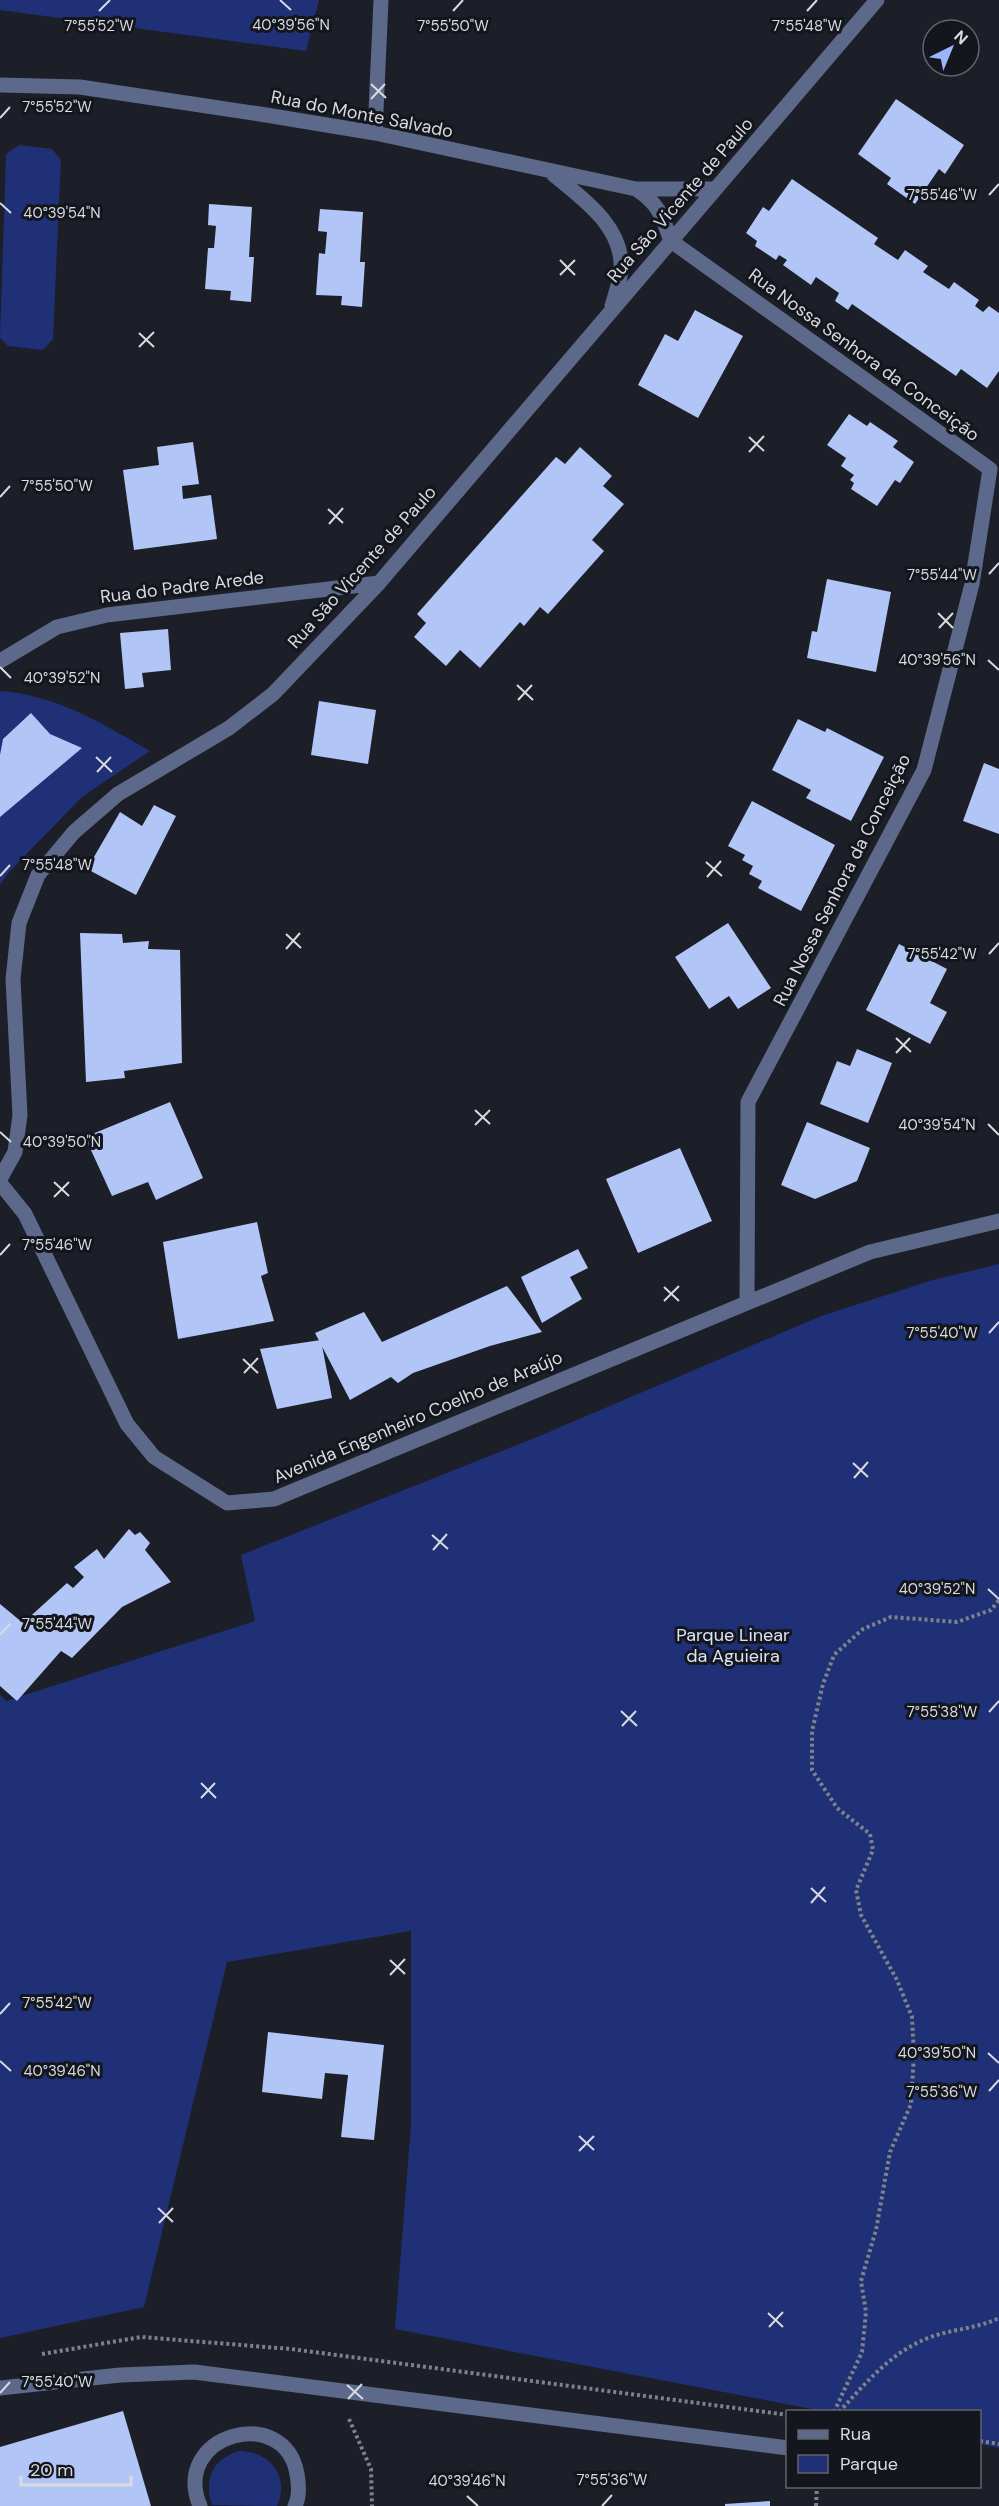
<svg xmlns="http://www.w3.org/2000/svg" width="999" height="2506" font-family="'DM Sans',sans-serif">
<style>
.green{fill:#1f3076}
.building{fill:#b2c5f7}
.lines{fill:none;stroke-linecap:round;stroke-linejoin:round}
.path{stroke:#808289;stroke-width:4;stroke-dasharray:3 3;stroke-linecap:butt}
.minor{stroke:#5d698a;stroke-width:15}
.ticks{fill:none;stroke:#d8dadf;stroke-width:2}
.labels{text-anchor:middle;stroke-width:6;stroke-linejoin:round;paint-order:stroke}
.street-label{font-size:18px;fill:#d8dadf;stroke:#13161d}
.park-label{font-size:18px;fill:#dbe3f8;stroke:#13161d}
.ticks-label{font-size:15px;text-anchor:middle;fill:#d8dadf;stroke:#13161d;stroke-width:6;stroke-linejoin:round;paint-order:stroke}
</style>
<rect width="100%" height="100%" fill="#1c1f27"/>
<path class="green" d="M0 0H319L306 51 0 10Z
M19 145 52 149 61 160 53 339 43 350 8 346 0 338 6 154Z
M0 691C56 695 102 723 150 751L82 797 8 873 0 885Z
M999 1264V2448L980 2444V2412L822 2411 395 2329 411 2124V1931L227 1962 144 2307 0 2338V1694L6 1701 255 1621 241 1555 537 1437 821 1316 933 1280Z
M240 2451C271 2452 290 2477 277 2506L212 2505C203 2478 214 2458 240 2451Z"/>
<path class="building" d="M896 99 964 145 945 174 939 169 915 204 887 184 891 178 858 154Z
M792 179 878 238 874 244 898 260 905 250 928 266 923 272 949 289 954 282 979 300 975 306 983 312 989 306 999 313V371L987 388 961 369 956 376 852 304 848 310 835 301 839 293 816 277 811 285 783 265 787 260 779 255 776 260 755 246 757 241 746 233 763 207 769 211Z
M209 204 252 207 249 257H254L251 302 230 300 231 291 205 289 208 248H214L216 226 208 225Z
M320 209 363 212 360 262H365L362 307 341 305 342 296 316 295 319 253 325 254 327 232 318 231Z
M695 310 743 336 698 418 638 385 665 334 678 341Z
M849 414 867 426 870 422 898 441 893 447 914 462 900 483 895 480 877 506 851 489 854 483 850 480 854 475 841 466 846 458 827 445Z
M193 442 199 484 182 486 183 499 211 495 217 539 134 550 123 470 159 465 157 447Z
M580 447 612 476 603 486 624 504 592 540 604 551 548 614 540 607 524 626 520 622 480 668 460 650 446 666 414 637 426 623 417 614 556 457 565 464Z
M827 579 891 592 876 672 807 658 812 631 817 632Z
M168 629 171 670 142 673 144 687 125 689 120 633Z
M319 701 376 710 368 764 311 755Z
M31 713 50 734 82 748 0 817V755L3 739Z
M798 719 825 732 827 728 884 757 851 821 806 798 811 790 772 770Z
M984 763 999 769V834L963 821Z
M752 801 835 845 801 911 758 888 762 881 749 874 753 866 742 860 745 855 728 846Z
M154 805 176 816 136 895 87 869 120 812 142 826Z
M728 923 771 988 738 1009 729 996 709 1009 675 957Z
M80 933 122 934 123 943 149 941 148 949 180 950 182 1063 124 1071 125 1078 86 1082Z
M899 944 947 969 930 1003 947 1012 930 1044 866 1010Z
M857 1049 892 1063 868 1123 820 1104 837 1061 850 1066Z
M170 1102 203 1178 156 1200 148 1182 112 1196 85 1137Z
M807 1122 870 1148 857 1181 815 1199 781 1185Z
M680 1148 712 1221 638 1253 606 1179Z
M257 1222 268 1273 261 1276 274 1321 178 1339 163 1242Z
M578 1249 588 1268 570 1277 582 1299 542 1323 521 1277Z
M507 1286 542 1332 490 1346 413 1373 398 1383 391 1377 350 1400 315 1333 364 1312 382 1342Z
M321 1340 332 1398 277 1409 260 1349Z
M129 1529 135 1535 140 1532 150 1543 145 1550 171 1582 122 1607 72 1658 61 1651 17 1701 0 1686V1604L23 1623 67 1583 73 1588 84 1577 74 1567 97 1549 104 1559Z
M268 2032 384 2045 374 2140 341 2137 348 2075 325 2073 322 2099 262 2092Z
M123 2411 151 2506H0V2447Z
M770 2501V2506H725V2504Z"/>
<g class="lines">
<path class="path" d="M42 2354 141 2337 291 2349 788 2415
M834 2412 862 2352 866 2312 861 2281 876 2230 890 2152 911 2104 914 2055 912 2017 897 1980 861 1915 856 1890 873 1850 870 1834 837 1808 812 1770V1731L823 1684 834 1655 863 1629 891 1617 957 1622 991 1610 999 1600
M839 2412C866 2383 890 2353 928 2338 951 2329 976 2329 999 2318
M349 2419 371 2469 372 2506
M980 2441 999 2444
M816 2506 817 2486"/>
<path class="minor" d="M0 85 80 87 266 115 375 133 636 189H715
M375 133 381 0
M554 175C583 199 624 227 621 270 620 282 615 295 612 306
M636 189C659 204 662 216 671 241L990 469 972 584 924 770 748 1102 747 1301
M0 661 57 627 107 615 379 583
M0 1179 15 1152 20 1115 13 979 19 923 38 875 74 832 118 794 229 728 273 694 379 583 877 0
M0 1183 25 1214 127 1424 154 1457 227 1503 274 1499 870 1252 999 1221
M0 2388 120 2375 194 2372 788 2448
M200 2506C170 2434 285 2403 297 2474 299 2485 300 2496 295 2506"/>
</g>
<path class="ticks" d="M280 0 291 10M99 11 110 0M453 11 463 0M807 11 817 0M371 84 386 98M371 99 385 84M0 118 10 107M989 195 999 184M0 203 11 213M560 260 575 275M560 275 575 260M139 333 154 347M139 347 154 332M749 437 764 451M749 452 764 436M0 497 10 486M328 509 343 523M329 524 343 508M989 574 999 563M938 613 953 628M939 628 953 613M988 660 999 670M0 667 11 678M517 685 533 700M518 700 532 685M96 757 112 772M97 772 111 757M706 862 722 876M0 876 10 865M707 877 721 861M286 934 301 948M286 949 300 933M989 954 999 943M896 1038 911 1052M896 1053 910 1038M475 1110 490 1124M988 1124 999 1135M475 1125 490 1110M0 1132 11 1142M54 1182 69 1196M54 1197 69 1182M0 1255 10 1244M664 1287 679 1301M664 1301 679 1286M989 1333 999 1322M243 1359 258 1373M244 1373 258 1358M853 1463 868 1477M854 1478 868 1462M432 1535 448 1549M433 1550 447 1534M988 1589 999 1599M0 1635 10 1624M621 1711 637 1726M989 1712 999 1701M622 1726 636 1711M201 1783 216 1798M201 1798 215 1783M811 1888 826 1902M811 1903 825 1887M390 1960 405 1974M390 1975 405 1959M0 2014 10 2003M988 2053 999 2063M0 2061 11 2071M989 2091 999 2080M579 2136 594 2150M579 2151 594 2136M158 2208 173 2222M159 2223 173 2208M768 2313 783 2327M769 2327 783 2312M347 2385 363 2399M0 2393 10 2382M348 2399 362 2384M467 2496 478 2506M602 2506 612 2495"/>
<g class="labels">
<g class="street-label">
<text transform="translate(362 114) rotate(11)" y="6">Rua do Monte Salvado</text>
<text transform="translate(680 200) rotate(-49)" y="6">Rua São Vicente de Paulo</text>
<text transform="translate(864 355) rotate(36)" y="6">Rua Nossa Senhora da Conceição</text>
<text transform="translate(362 567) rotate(-48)" y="6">Rua São Vicente de Paulo</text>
<text transform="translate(182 587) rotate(-7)" y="6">Rua do Padre Arede</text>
<text transform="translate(842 880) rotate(-63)" y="6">Rua Nossa Senhora da Conceição</text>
<text transform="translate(418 1417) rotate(-23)" y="6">Avenida Engenheiro Coelho de Araújo</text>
</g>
<g class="park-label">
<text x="733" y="1641">Parque Linear<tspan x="733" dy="21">da Aguieira</tspan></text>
</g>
</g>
<g class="ticks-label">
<text x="291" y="30">40°39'56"N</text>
<text x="99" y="31">7°55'52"W</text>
<text x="453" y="31">7°55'50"W</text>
<text x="807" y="31">7°55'48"W</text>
<text x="57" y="112">7°55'52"W</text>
<text x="942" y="200">7°55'46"W</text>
<text x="62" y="218">40°39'54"N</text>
<text x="57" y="491">7°55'50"W</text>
<text x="942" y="580">7°55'44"W</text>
<text x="937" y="665">40°39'56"N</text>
<text x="62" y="683">40°39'52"N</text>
<text x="57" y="870">7°55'48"W</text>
<text x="942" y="959">7°55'42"W</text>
<text x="937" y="1130">40°39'54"N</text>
<text x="62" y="1147">40°39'50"N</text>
<text x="57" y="1250">7°55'46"W</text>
<text x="942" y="1338">7°55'40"W</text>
<text x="937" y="1594">40°39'52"N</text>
<text x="57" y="1629">7°55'44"W</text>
<text x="942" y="1717">7°55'38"W</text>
<text x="57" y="2008">7°55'42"W</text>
<text x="937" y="2058">40°39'50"N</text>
<text x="62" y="2076">40°39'46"N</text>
<text x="942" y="2097">7°55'36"W</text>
<text x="57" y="2387">7°55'40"W</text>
<text x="612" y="2485">7°55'36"W</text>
<text x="467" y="2486">40°39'46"N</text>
</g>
<rect x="786" y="2410" width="195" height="78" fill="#13161d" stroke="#62646b" stroke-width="1.5"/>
<rect x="798" y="2430" width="30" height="9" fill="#5d698a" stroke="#62646b" stroke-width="1.5"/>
<text x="840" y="2440" font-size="18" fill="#d8dadf">Rua</text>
<rect x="798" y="2455" width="30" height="18" fill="#1f3076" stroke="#62646b" stroke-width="1.5"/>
<text x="840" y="2470" font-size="18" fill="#d8dadf">Parque</text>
<g transform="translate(951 48) rotate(43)"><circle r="28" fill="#13161d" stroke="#62646b" stroke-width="1.5"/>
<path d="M0-4.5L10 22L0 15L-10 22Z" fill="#9bb5fd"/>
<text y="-9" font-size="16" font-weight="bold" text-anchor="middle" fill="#d8dadf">N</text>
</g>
<path d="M21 2476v9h110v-9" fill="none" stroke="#d8dadf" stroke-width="3"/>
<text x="30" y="2476" font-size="18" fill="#d8dadf" stroke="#13161d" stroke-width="4.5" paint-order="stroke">20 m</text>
</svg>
